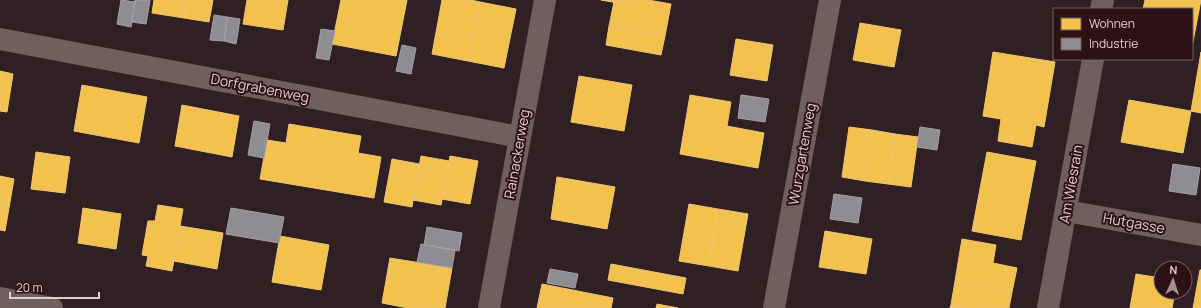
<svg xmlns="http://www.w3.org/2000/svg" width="1201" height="308" font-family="Manrope,sans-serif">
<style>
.homes{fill:#f2c14e;stroke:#edc575}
.industry{fill:#8d8d92;stroke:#a6a0a4}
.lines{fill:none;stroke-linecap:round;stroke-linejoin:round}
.minor{stroke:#6f605e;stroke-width:22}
.labels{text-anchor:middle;stroke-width:4;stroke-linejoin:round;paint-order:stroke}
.street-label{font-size:14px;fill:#e1cdcf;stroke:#2c1116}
</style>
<rect width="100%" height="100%" fill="#302023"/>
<path class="homes" d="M154 0H187L184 18 152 13Z
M187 0H213L209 22 184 18Z
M247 0H288L283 30 243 24Z
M341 0H407L396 56 332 44Z
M442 0H471L480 2 468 61 432 54Z
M601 0H631L630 5Z
M631 0H648L671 4 665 36 609 26 614 2 630 5Z
M1145 0H1201L1192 47V9H1143Z
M480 2 516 9 504 68 468 61Z
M860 23 901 30 894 67 853 60Z
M609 26 665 36 661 55 606 45Z
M736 39 773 45 767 81 730 75Z
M993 52 1055 62 1044 127 1036 125 1032 147 998 141 1001 119 983 116Z
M1201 52V113L1191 111Z
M0 71 13 74 7 112 0 111Z
M579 76 632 85 624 131 571 122Z
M82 85 147 97 139 143 74 131Z
M690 95 731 102 727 126 764 133 758 168 680 154Z
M1129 100 1191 111 1183 153 1121 142Z
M182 105 239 116 232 157 175 146Z
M289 124 361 136 358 153 381 157 374 198 260 179 267 140 286 143Z
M849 127 872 130 865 181 842 177Z
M872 130 895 134 888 184 865 181Z
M895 134 918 137 911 187 888 184Z
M36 152 70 157 65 193 31 189Z
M987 152 1036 161 1021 240 972 231Z
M421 156 449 161 441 205 413 200Z
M450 156 478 161 470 204 442 199Z
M392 159 419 164 412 207 384 202Z
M0 176 14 179 5 231 0 230Z
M557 177 615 187 607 229 551 219Z
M689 204 718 209 709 266 679 261Z
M158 205 183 209 172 271 146 266 148 256 142 255 148 221H155Z
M83 208 121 214 116 249 78 243Z
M718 209 748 214 738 271 709 266Z
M180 226 223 233 217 269 174 261Z
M825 231 872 239 866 274 819 267Z
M280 236 329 245 321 290 272 282Z
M962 239 996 245 993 263 1017 268 1012 292 955 281Z
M390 258 452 268 445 308H408L382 303Z
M611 264 686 278 683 294 608 280Z
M1200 270H1201V308H1193Z
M1136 274 1161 278V292H1175L1172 308H1130Z
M955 281 1012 292 1009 308H968L951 305Z
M542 284 613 298 611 308H537Z
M657 304 678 308H656Z
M951 305 968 308H950Z"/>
<path class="industry" d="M121 0 135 2 131 27 117 24Z
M135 0H150L146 24 132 22Z
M214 15 227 17 224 41 210 40Z
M227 17 240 19 236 44 224 41Z
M321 29 335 31 329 60 316 58Z
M402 45 416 48 411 74 396 71Z
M741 95 769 99 765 122 738 118Z
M254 121 270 124 264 158 248 155Z
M920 127 940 130 937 150 917 147Z
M1173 164 1200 168 1196 195 1169 191Z
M834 194 862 198 858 223 830 219Z
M231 208 284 217 279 243 226 234Z
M427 227 462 233 459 251 424 245Z
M421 244 455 250 452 268 417 262Z
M550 269 578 274 575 288 547 283Z"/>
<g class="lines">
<path class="minor" d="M1101 9 1103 0
M0 39 520 137
M1066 211 1201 235
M0 298 52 308
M489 308 545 0
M774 308 830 0
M1048 308 1093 59"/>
</g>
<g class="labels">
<g class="street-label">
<text transform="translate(260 88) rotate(11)" y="5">Dorfgrabenweg</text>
<text transform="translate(517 154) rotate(-80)" y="5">Rainackerweg</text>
<text transform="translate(802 154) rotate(-80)" y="5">Wurzgartenweg</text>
<text transform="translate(1071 184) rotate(-80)" y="5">Am Wiesrain</text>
<text transform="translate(1134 223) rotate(10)" y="5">Hutgasse</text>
</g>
</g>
<rect x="1053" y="8" width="140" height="52" fill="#2c1116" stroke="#745c60"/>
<rect x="1061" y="18" width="20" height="12" fill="#f2c14e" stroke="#745c60"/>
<text x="1089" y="28" font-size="12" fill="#e1cdcf">Wohnen</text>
<rect x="1061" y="38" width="20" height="12" fill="#8d8d92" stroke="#745c60"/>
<text x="1089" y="48" font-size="12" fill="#e1cdcf">Industrie</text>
<g transform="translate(1173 280) rotate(3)"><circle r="19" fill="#2c1116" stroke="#745c60"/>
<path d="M0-3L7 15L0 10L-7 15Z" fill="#a39093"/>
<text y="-6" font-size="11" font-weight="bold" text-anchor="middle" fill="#e1cdcf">N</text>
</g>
<path d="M10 292v6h89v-6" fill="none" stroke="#e1cdcf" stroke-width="2"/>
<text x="16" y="292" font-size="12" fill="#e1cdcf" stroke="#2c1116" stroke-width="3" paint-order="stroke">20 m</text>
</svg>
